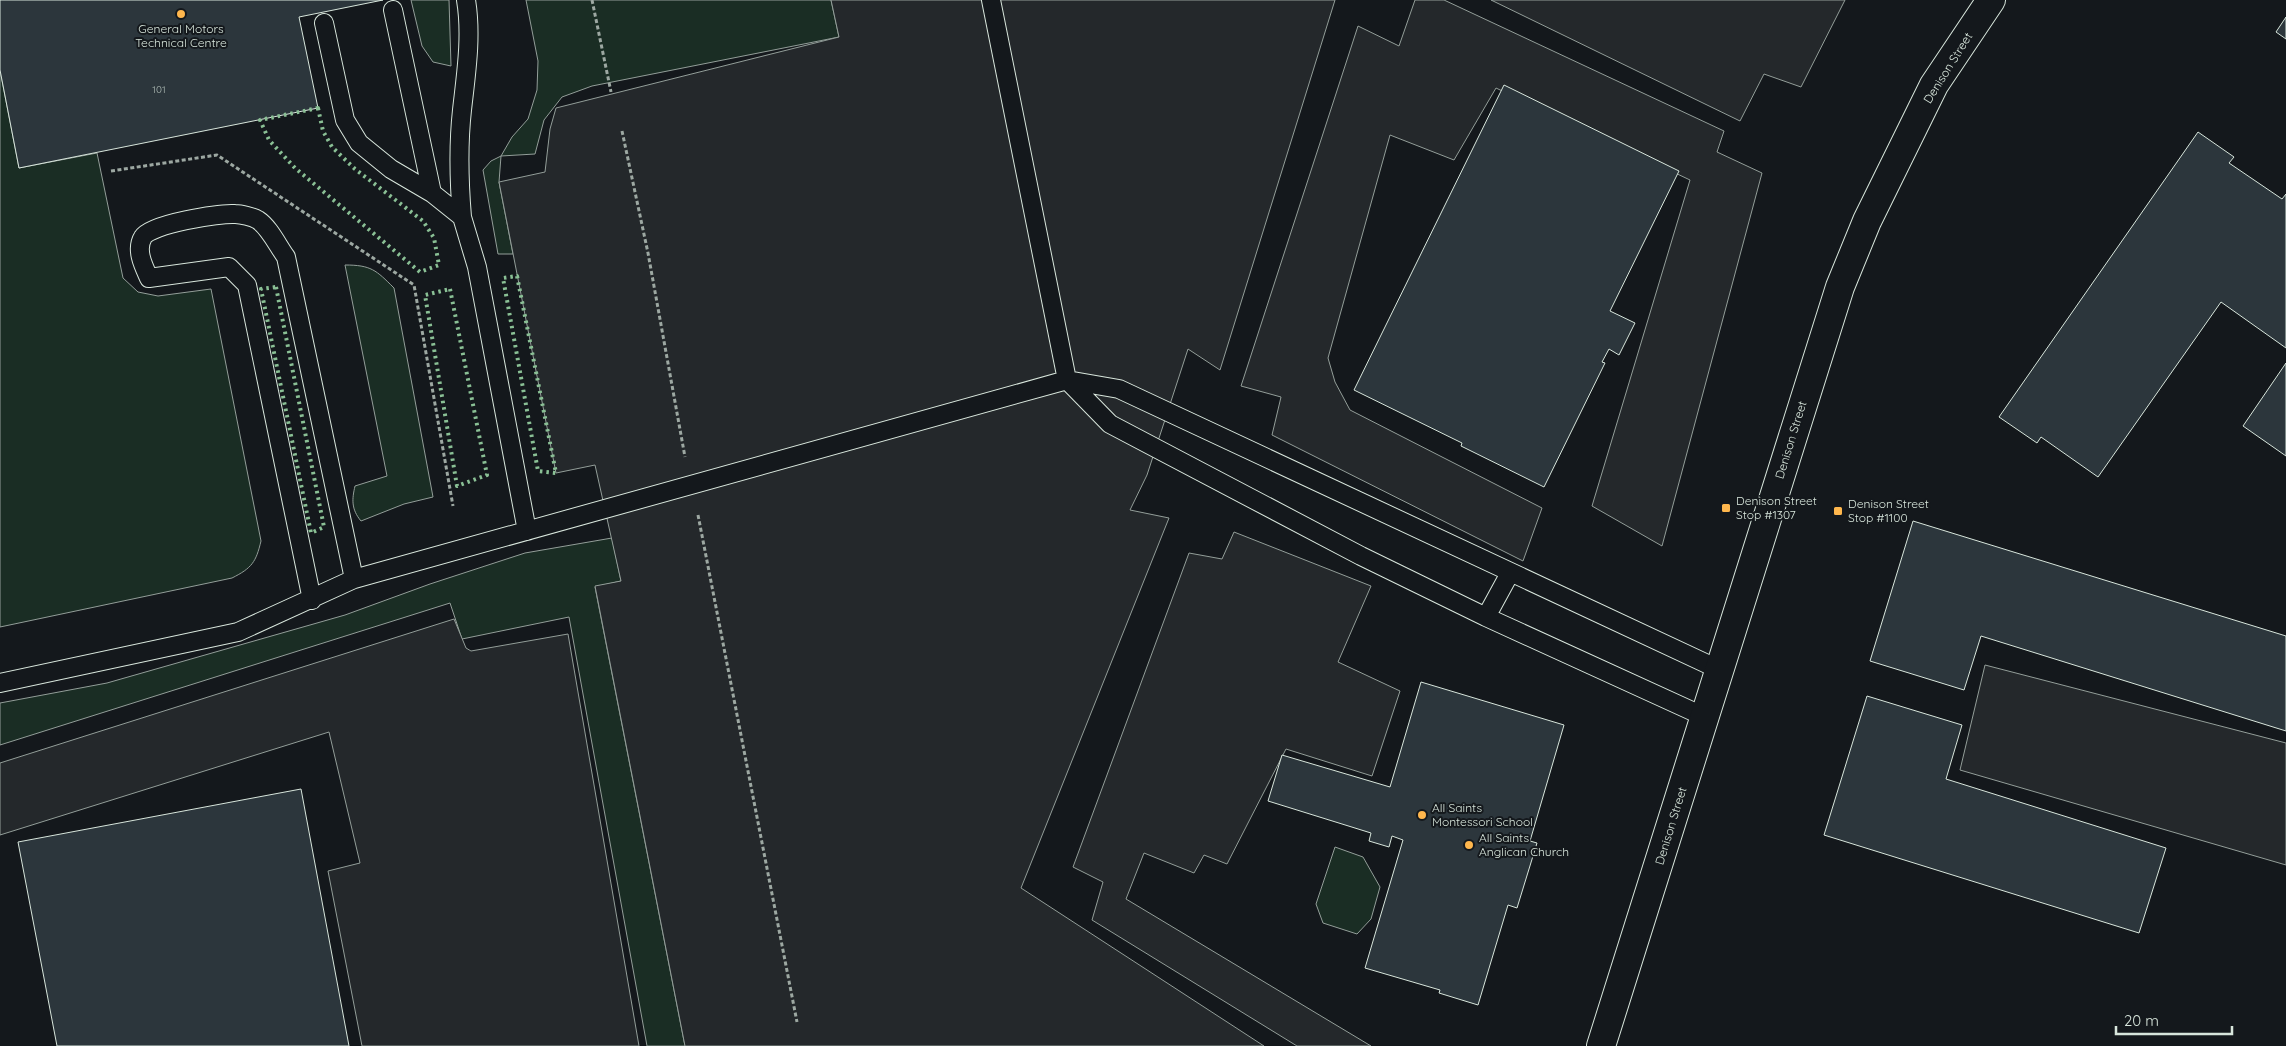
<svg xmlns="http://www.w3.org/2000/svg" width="2286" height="1046" font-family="Quicksand,sans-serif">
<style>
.green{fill:#1a2d24;stroke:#939e99}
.parking{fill:#24282b;stroke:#939e99}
.building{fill:#2c363c;stroke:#d8e6dc}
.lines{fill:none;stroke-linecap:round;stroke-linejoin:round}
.service-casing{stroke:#d8e6dc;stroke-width:20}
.secondary-casing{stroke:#d8e6dc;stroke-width:30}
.path{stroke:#9da8a2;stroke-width:3;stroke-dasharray:4 2.5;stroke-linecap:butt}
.service{stroke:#14181c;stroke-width:18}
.secondary{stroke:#14181c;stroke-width:28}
.hedge{stroke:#8ac095;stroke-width:4;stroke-dasharray:2.5 4;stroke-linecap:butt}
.poi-dot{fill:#ffb74d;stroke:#14181c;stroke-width:2}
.labels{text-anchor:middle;stroke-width:4;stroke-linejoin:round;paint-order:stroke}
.number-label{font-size:10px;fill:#adbab4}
.poi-label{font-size:12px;fill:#d8e6dc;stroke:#14181c;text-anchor:start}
.street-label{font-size:12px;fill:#d8e6dc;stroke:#14181c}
</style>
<rect width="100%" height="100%" fill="#14181c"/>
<path class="green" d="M411 0H449L451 66 433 62 422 46Z
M526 0H831L839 37 592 86 562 97 544 120 535 154 501 156 499 182 513 254H498L483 170 491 161 501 156 512 137 528 119 537 90 538 61Z
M0 70 19 168 97 153 123 278 138 292 158 296 211 289 261 541C256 562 252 568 232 578L0 627Z
M345 265C371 265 376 270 394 288L433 497 404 504 361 521C351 509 352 499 355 486L387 476Z
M612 538 621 581 595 587 685 1046H647L569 617 462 639 450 603 0 745V703L107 683 345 615 430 584 525 553Z
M1335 847 1363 857 1380 887 1371 919 1357 934 1323 923 1316 904Z"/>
<path class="parking" d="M831 0H1335L1220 370 1188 349 1147 475 1130 510 1169 518 1021 888 1264 1046H685L595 586 621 581 595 465 556 473 499 182 545 172 550 129 556 108 839 37Z
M1415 0H1444L1724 131 1717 152 1762 173 1662 546 1592 506 1690 180 1496 88 1454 160 1390 135 1328 358 1335 382 1350 410 1542 508 1523 561 1272 435 1281 397 1241 386 1358 26 1399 46Z
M1491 0H1845L1801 87 1764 74 1740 121Z
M1234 532 1371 586 1338 662 1400 691 1372 776 1286 749 1227 864 1204 855 1194 873 1144 853 1126 899 1371 1046H1297L1092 920 1103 882 1073 867 1189 553 1222 559Z
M454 619 466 648 471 651 568 634 639 1046H362L328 871 360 863 329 732 0 835V763Z
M1985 665 2286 743V865L1960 770Z"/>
<path class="building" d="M0 0H383L299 17 318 108 19 168 0 70Z
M2286 17V39L2276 32Z
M1504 85 1679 171 1610 311 1635 323 1619 355 1609 349 1602 362 1605 363 1544 487 1461 446 1462 443 1354 390Z
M2198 132 2234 157 2229 163 2282 199 2286 194V348L2221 302 2098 477 2041 437 2037 443 1999 417Z
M2286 363V456L2243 426Z
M1913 521 2286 636V731L1981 636 1964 690 1870 661Z
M1421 682 1564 725 1530 841 1537 843 1517 908 1508 905 1478 1005 1439 993 1440 990 1365 968 1403 840 1392 836 1389 847 1369 841 1371 833 1268 801 1282 755 1390 787Z
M1867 696 1962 725 1946 779 2166 848 2139 933 1824 835Z
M301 789 349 1046H57L18 842Z"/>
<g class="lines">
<g class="service-casing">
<path id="service" d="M991 0 1067 380 1110 424 1361 556 1486 617 1705 717
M393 10 432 193
M324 23 345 120 359 143 391 169 432 193 462 217 477 267 527 531
M462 217C459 181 458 146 462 110 466 74 472 36 466 0
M312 600 247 285 229 267 149 278C144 267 135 250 143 237 150 224 220 213 235 214 241 214 253 217 258 220 269 227 278 246 286 257L354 579
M1486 617 1510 573
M0 683 238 632 354 579 1067 380 1119 389 1720 670"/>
</g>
<g class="secondary-casing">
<path id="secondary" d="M1601 1046 1840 287 1867 221 1934 85 1991 0"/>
</g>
<path class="path" d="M592 0 611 92
M622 131 648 253 685 457
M111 171 217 155 414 285 453 506
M698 515 797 1022"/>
<use href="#service" class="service"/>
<use href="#secondary" class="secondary"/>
<path class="hedge" d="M318 108 323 131 332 147 355 169 423 221 434 238 439 265 420 272 295 168 269 140 260 120Z
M517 276 556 473 538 471 503 278Z
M276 287 324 527 311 533 261 289Z
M450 289 487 475 457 486 425 295Z"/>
</g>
<g class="poi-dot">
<circle cx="181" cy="14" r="5"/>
<rect x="1721" y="503" width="10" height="10" rx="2.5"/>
<rect x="1833" y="506" width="10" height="10" rx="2.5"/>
<circle cx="1422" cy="815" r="5"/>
<circle cx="1469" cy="845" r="5"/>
</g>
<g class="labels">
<g class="number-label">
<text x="159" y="93">101</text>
</g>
<g class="poi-label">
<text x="181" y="33" text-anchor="middle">General Motors<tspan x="181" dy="14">Technical Centre</tspan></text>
<text x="1736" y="505">Denison Street<tspan x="1736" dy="14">Stop #1307</tspan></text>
<text x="1848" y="508">Denison Street<tspan x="1848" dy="14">Stop #1100</tspan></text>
<text x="1432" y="812">All Saints<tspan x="1432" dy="14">Montessori School</tspan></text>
<text x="1479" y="842">All Saints<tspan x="1479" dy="14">Anglican Church</tspan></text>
</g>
<g class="street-label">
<text transform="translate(1948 68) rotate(-58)" y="4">Denison Street</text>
<text transform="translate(1791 440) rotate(-73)" y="4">Denison Street</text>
<text transform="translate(1671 826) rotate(-73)" y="4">Denison Street</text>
</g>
</g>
<path d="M2116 1026v8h116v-8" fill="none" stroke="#d8e6dc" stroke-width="2.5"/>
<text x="2124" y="1026" font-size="15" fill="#d8e6dc" stroke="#14181c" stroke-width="4" paint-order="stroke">20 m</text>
</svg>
